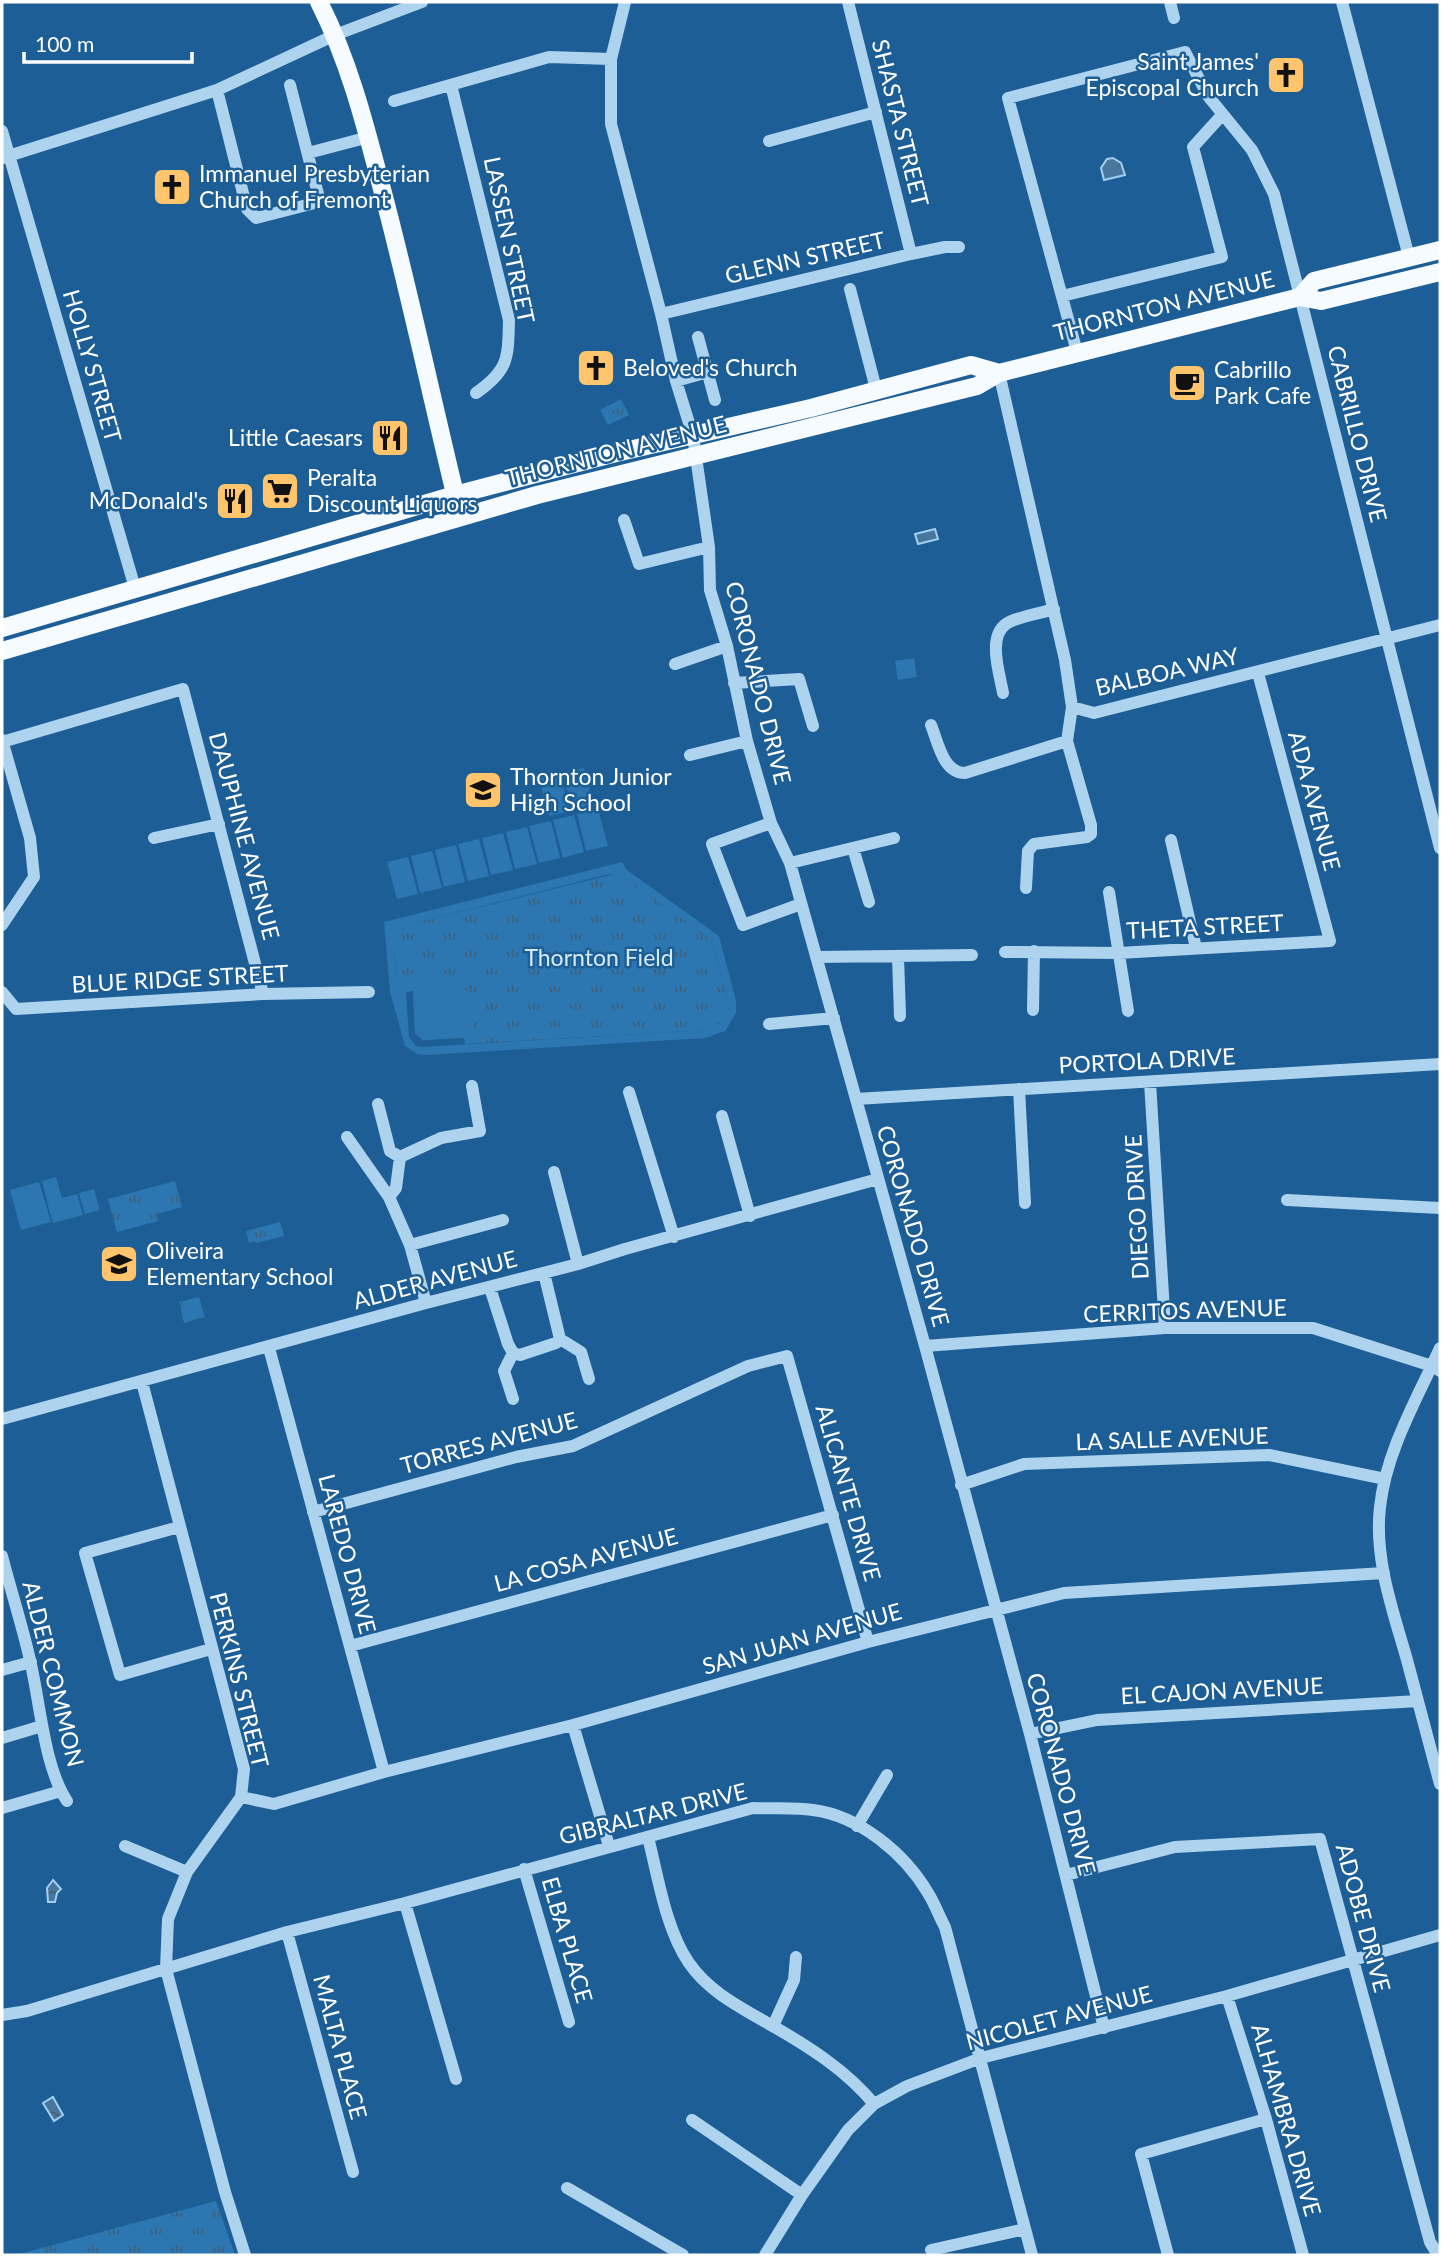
<svg xmlns="http://www.w3.org/2000/svg" width="1442" height="2257" font-family="Lato,sans-serif">
<style>
.park{fill:url(#park-tufts)}
.pitch{fill:#2c77b1;fill-rule:evenodd}
.water{fill:url(#water-ripples);stroke:#a1cff1;stroke-width:2}
.lines{fill:none;stroke-linecap:round;stroke-linejoin:round}
.minor{stroke:#aed3ef;stroke-width:12}
.major{stroke:#f6fbff;stroke-width:18}
.labels{text-anchor:middle;stroke-width:5;stroke-linejoin:round;paint-order:stroke}
.poi-label{font-size:23px;fill:#fff;stroke:#1c5e95;text-anchor:start}
.street-label{font-size:23px;fill:#fff;stroke:#1c5e95}
.park-label{font-size:23px;fill:#d5eafb;stroke:#1c5e95}
</style>
<defs>
<pattern id="park-tufts" width="24" height="20" patternUnits="userSpaceOnUse" patternTransform="scale(1.75)"><rect width="24" height="20" fill="#2c77b1"/><path d="M3 7l-1-3M5 7V3M7 7l1-3M15 17l-1-3M17 17v-4M19 17l1-3" fill="none" stroke="#3c627e"/></pattern>
<pattern id="water-ripples" width="26" height="14" patternUnits="userSpaceOnUse" patternTransform="scale(1.75)"><rect width="26" height="14" fill="#49769d"/><path d="M2 4q2-2 4 0t4 0M15 11q2-2 4 0t4 0" fill="none" stroke="#4b5f70"/></pattern>
</defs>
<rect width="100%" height="100%" fill="#1c5e95"/>
<path class="park" d="M621 399 629 415 608 425 600 410Z
M914 658 917 677 898 680 895 661Z
M614 874 623 877 712 940 728 1000V1011L716 1027 707 1030 465 1044 464 1038 423 1040 415 1034 413 991 406 992 398 984C395 961 388 937 411 924Z
M175 1181 182 1207 157 1214 158 1221 117 1232 108 1199Z
M280 1222 284 1236 256 1243 255 1241 249 1243 246 1231Z
M199 1297 205 1317 184 1323 179 1302Z
M216 2201 235 2255H16Z"/>
<path class="pitch" d="M584 768 593 805 572 810 563 773Z
M560 774 570 811 549 816 539 779Z
M598 809 608 846 586 851 577 814Z
M574 815 584 852 563 858 553 820Z
M551 821 560 858 539 863 529 826Z
M527 827 537 864 515 869 506 832Z
M503 833 513 870 491 875 482 838Z
M479 839 489 876 468 881 458 844Z
M456 845 465 882 444 887 435 850Z
M432 851 442 888 420 893 411 856Z
M408 857 418 894 397 899 387 862Z
M622 862 627 870 719 936 736 1001V1013L725 1031 706 1038 426 1055 417 1054 405 1046 390 992 384 922ZM609 874 623 877 712 940 728 1000V1011L716 1027 707 1030 421 1047 416 1046 409 1037 406 992 398 984C395 961 388 937 411 924Z
M435 980C455 978 476 990 473 1013 472 1022 471 1028 471 1037L423 1040 415 1033 413 984Z
M56 1177 62 1198 77 1194 83 1215 53 1223 47 1202 50 1201H47L42 1181Z
M39 1182 51 1222 21 1230 10 1190Z
M94 1189 100 1210 85 1214 79 1193Z"/>
<path class="water" d="M1113 158 1121 163 1125 175 1104 180 1101 168 1107 159Z
M935 529 938 539 918 544 915 534Z
M53 1880 61 1889 57 1893 55 1902H48L47 1888Z
M53 2097 63 2115 54 2121 43 2103Z"/>
<g class="lines">
<path class="minor" d="M625 2 611 59V124L661 314 676 381 693 436 709 547 710 590 727 646 747 741 771 823 790 863 925 1346 1030 1734 1104 2028
M848 2 911 254
M1170 2 1174 18
M1342 2 1409 257
M451 85 509 320C508 358 509 370 476 393
M217 90 247 209 256 218 311 204 316 200 318 194 290 85
M394 101 549 57 611 59
M2 131 135 588
M769 141 876 112
M308 153 369 137
M2 158 217 90 335 35 422 2
M850 289 876 389
M1062 296 1222 257 1193 147 1222 115
M661 314 911 254 945 247H959
M698 337 715 400
M1077 352 1008 98 1185 52 1208 96 1252 150 1274 194 1440 848
M999 373 1065 660 1072 707 1067 741 1091 825V834L1087 837 1034 844 1028 851 1026 888
M676 381 708 372
M624 520 639 564 709 547
M675 664 727 646
M734 683 799 679 813 726
M1003 693C1000 675 987 637 1006 624 1015 617 1042 613 1054 609
M1072 707 1094 713 1440 625
M931 725C938 742 943 773 965 773L1067 741
M2 740 30 838 34 877 2 925
M2 742 183 689 263 994
M690 755 747 741
M771 823 712 844 743 925 801 904
M154 838 219 824
M1171 840 1196 948
M853 848 869 902
M790 863 894 838
M1109 892 1128 1011
M1005 952 1119 953 1330 941 1258 673
M816 957 972 955
M898 957 900 1016
M2 992 16 1009 263 994 369 992
M1033 1010 1034 951
M769 1024 834 1018
M1150 1082 1165 1328
M1019 1089 1025 1203
M629 1092 674 1237
M856 1099 1440 1064
M378 1104 390 1151 400 1157
M722 1116 750 1216
M347 1137 389 1197 410 1245 426 1303
M554 1172 578 1264
M389 1197 396 1188 400 1157 441 1138 480 1131 472 1086
M1287 1200 1440 1208
M410 1245 503 1220
M490 1288 508 1344 513 1353 520 1355 556 1343 560 1339 544 1273
M560 1339 581 1352 589 1379
M925 1346 1165 1328H1313L1432 1366 1440 1371
M269 1348 384 1772
M1440 1348C1417 1399 1386 1451 1380 1507 1374 1559 1393 1611 1407 1660 1418 1701 1429 1742 1440 1784
M142 1382 244 1769 241 1797 187 1872 168 1919 166 1969 225 2192 245 2255
M513 1399 504 1371 513 1353
M2 1419 426 1303 578 1264 625 1249 878 1179
M961 1485 1024 1464 1269 1455 1385 1479
M313 1512 516 1457 573 1446 748 1366 787 1356 868 1642
M179 1527 85 1553 120 1675 211 1649
M2 1556C11 1591 22 1625 30 1660 40 1701 44 1767 67 1801
M350 1646 833 1515
M2 1670 31 1662
M573 1725 609 1846
M1030 1734 1097 1720 1418 1701
M2 1738 42 1726
M241 1797 274 1804 384 1772 573 1725 868 1642 1064 1593 1384 1573
M2 1808 61 1791
M857 1826 887 1775
M648 1837C658 1877 666 1930 689 1963 709 1992 740 2007 769 2024 808 2046 846 2070 874 2104
M125 1846 187 1872
M524 1869 569 2022
M1066 1875 1175 1847 1320 1839 1430 2242 1438 2255
M405 1903 456 2079
M287 1932 353 2172
M1227 1996 1266 2119 1303 2255
M2 2015 27 2011 287 1932 405 1903 753 1808C773 1809 793 1807 813 1810 860 1816 905 1854 928 1893 935 1904 939 1916 945 1927L1032 2255
M773 2026 794 1980 796 1957
M692 2120 802 2195
M567 2188 683 2255
M931 2250 1025 2229
M765 2255 802 2195 848 2130 874 2104 907 2086 981 2058 1227 1996 1440 1935
M1168 2255 1141 2154 1266 2119"/>
<path class="major" d="M319 2C349 61 365 124 382 189 410 294 432 400 458 506
M1300 297 1314 281 1440 250
M2 628 455 495 616 453 811 408 971 365 999 373
M2 651 537 495 977 386 999 373 1300 297 1321 301 1440 272"/>
</g>
<defs>
<g id="church-square" transform="scale(2.0125)"><rect x="-9" y="-9" width="18" height="18" rx="4" fill="#ffc46c" stroke="#1c5e95"/><path d="M-1.2-6h2.4v3.5h3.3v2.4h-3.3V6h-2.4V-.1h-3.3v-2.4h3.3Z" fill="#111"/></g>
<g id="cafe-square" transform="scale(2.0125)"><rect x="-9" y="-9" width="18" height="18" rx="4" fill="#ffc46c" stroke="#1c5e95"/><path d="M-5.5-4.5H6V0H3Q3 3.5 0 3.5H-2.5Q-5.5 3.5-5.5 0ZM3-3.2v2h1.7v-2ZM-6 4.5H4V6H-6Z" fill="#111"/></g>
<g id="restaurant-square" transform="scale(2.0125)"><rect x="-9" y="-9" width="18" height="18" rx="4" fill="#ffc46c" stroke="#1c5e95"/><path d="M-5-6h1v4h1v-4h1v4h1v-4h1v5L-1.5 .5V6h-2V.5L-5-1ZM5-6V6H3V1.5H1.5Q1.5-4 5-6Z" fill="#111"/></g>
<g id="supermarket-square" transform="scale(2.0125)"><rect x="-9" y="-9" width="18" height="18" rx="4" fill="#ffc46c" stroke="#1c5e95"/><path d="M-6-5.5h2.5l.6 2H6L4.5 2H-2.5L-4.4-4H-6ZM-1.5 3.2a1.3 1.3 0 1 0 .1 0ZM3 3.2a1.3 1.3 0 1 0 .1 0Z" fill="#111"/></g>
<g id="school-square" transform="scale(2.0125)"><rect x="-9" y="-9" width="18" height="18" rx="4" fill="#ffc46c" stroke="#1c5e95"/><path d="M0-5L7-2L0 1L-7-2ZM-4 1L0 2.5L4 1V4Q0 6-4 4Z" fill="#111"/></g>
</defs>
<g fill-rule="evenodd">
<use href="#church-square" x="1286" y="75"/>
<use href="#church-square" x="172" y="187"/>
<use href="#church-square" x="596" y="368"/>
<use href="#cafe-square" x="1187" y="383"/>
<use href="#restaurant-square" x="390" y="438"/>
<use href="#supermarket-square" x="280" y="491"/>
<use href="#restaurant-square" x="235" y="501"/>
<use href="#school-square" x="483" y="790"/>
<use href="#school-square" x="119" y="1264"/>
</g>
<g class="labels">
<g class="poi-label">
<text x="1259" y="70" text-anchor="end">Saint James'<tspan x="1259" dy="26">Episcopal Church</tspan></text>
<text x="199" y="182">Immanuel Presbyterian<tspan x="199" dy="26">Church of Fremont</tspan></text>
<text x="623" y="376">Beloved's Church</text>
<text x="1214" y="378">Cabrillo<tspan x="1214" dy="26">Park Cafe</tspan></text>
<text x="363" y="446" text-anchor="end">Little Caesars</text>
<text x="307" y="486">Peralta<tspan x="307" dy="26">Discount Liquors</tspan></text>
<text x="208" y="509" text-anchor="end">McDonald's</text>
<text x="510" y="785">Thornton Junior<tspan x="510" dy="26">High School</tspan></text>
<text x="146" y="1259">Oliveira<tspan x="146" dy="26">Elementary School</tspan></text>
</g>
<g class="street-label">
<text transform="translate(900 123) rotate(76)" y="8">SHASTA STREET</text>
<text transform="translate(509 240) rotate(78)" y="8">LASSEN STREET</text>
<text transform="translate(805 258) rotate(-13)" y="8">GLENN STREET</text>
<text transform="translate(1164 306) rotate(-14)" y="8">THORNTON AVENUE</text>
<text transform="translate(92 366) rotate(74)" y="8">HOLLY STREET</text>
<text transform="translate(1357 434) rotate(76)" y="8">CABRILLO DRIVE</text>
<text transform="translate(616 451) rotate(-14)" y="8">THORNTON AVENUE</text>
<text transform="translate(1167 672) rotate(-13)" y="8">BALBOA WAY</text>
<text transform="translate(758 683) rotate(76)" y="8">CORONADO DRIVE</text>
<text transform="translate(1314 801) rotate(75)" y="8">ADA AVENUE</text>
<text transform="translate(244 836) rotate(75)" y="8">DAUPHINE AVENUE</text>
<text transform="translate(1205 927) rotate(-3)" y="8">THETA STREET</text>
<text transform="translate(180 979) rotate(-3)" y="8">BLUE RIDGE STREET</text>
<text transform="translate(1147 1061) rotate(-3)" y="8">PORTOLA DRIVE</text>
<text transform="translate(1137 1207) rotate(-93)" y="8">DIEGO DRIVE</text>
<text transform="translate(913 1226) rotate(74)" y="8">CORONADO DRIVE</text>
<text transform="translate(435 1280) rotate(-15)" y="8">ALDER AVENUE</text>
<text transform="translate(1185 1311) rotate(-2)" y="8">CERRITOS AVENUE</text>
<text transform="translate(1172 1439) rotate(-2)" y="8">LA SALLE AVENUE</text>
<text transform="translate(489 1443) rotate(-15)" y="8">TORRES AVENUE</text>
<text transform="translate(848 1493) rotate(74)" y="8">ALICANTE DRIVE</text>
<text transform="translate(347 1554) rotate(75)" y="8">LAREDO DRIVE</text>
<text transform="translate(586 1560) rotate(-15)" y="8">LA COSA AVENUE</text>
<text transform="translate(802 1639) rotate(-16)" y="8">SAN JUAN AVENUE</text>
<text transform="translate(53 1674) rotate(76)" y="8">ALDER COMMON</text>
<text transform="translate(239 1680) rotate(76)" y="8">PERKINS STREET</text>
<text transform="translate(1222 1691) rotate(-3)" y="8">EL CAJON AVENUE</text>
<text transform="translate(1061 1774) rotate(75)" y="8">CORONADO DRIVE</text>
<text transform="translate(653 1814) rotate(-14)" y="8">GIBRALTAR DRIVE</text>
<text transform="translate(1363 1918) rotate(75)" y="8">ADOBE DRIVE</text>
<text transform="translate(567 1940) rotate(74)" y="8">ELBA PLACE</text>
<text transform="translate(1059 2018) rotate(-15)" y="8">NICOLET AVENUE</text>
<text transform="translate(340 2047) rotate(75)" y="8">MALTA PLACE</text>
<text transform="translate(1286 2120) rotate(74)" y="8">ALHAMBRA DRIVE</text>
</g>
<g class="park-label">
<text x="599" y="966">Thornton Field</text>
</g>
</g>
<rect width="1442" height="2257" fill="none" stroke="#ffffff" stroke-width="7"/>
<path d="M24 52v10h168v-10" fill="none" stroke="#ffffff" stroke-width="3.5"/>
<text x="35" y="52" font-size="21" fill="#ffffff" stroke="#1c5e95" stroke-width="5" paint-order="stroke">100 m</text>
</svg>
